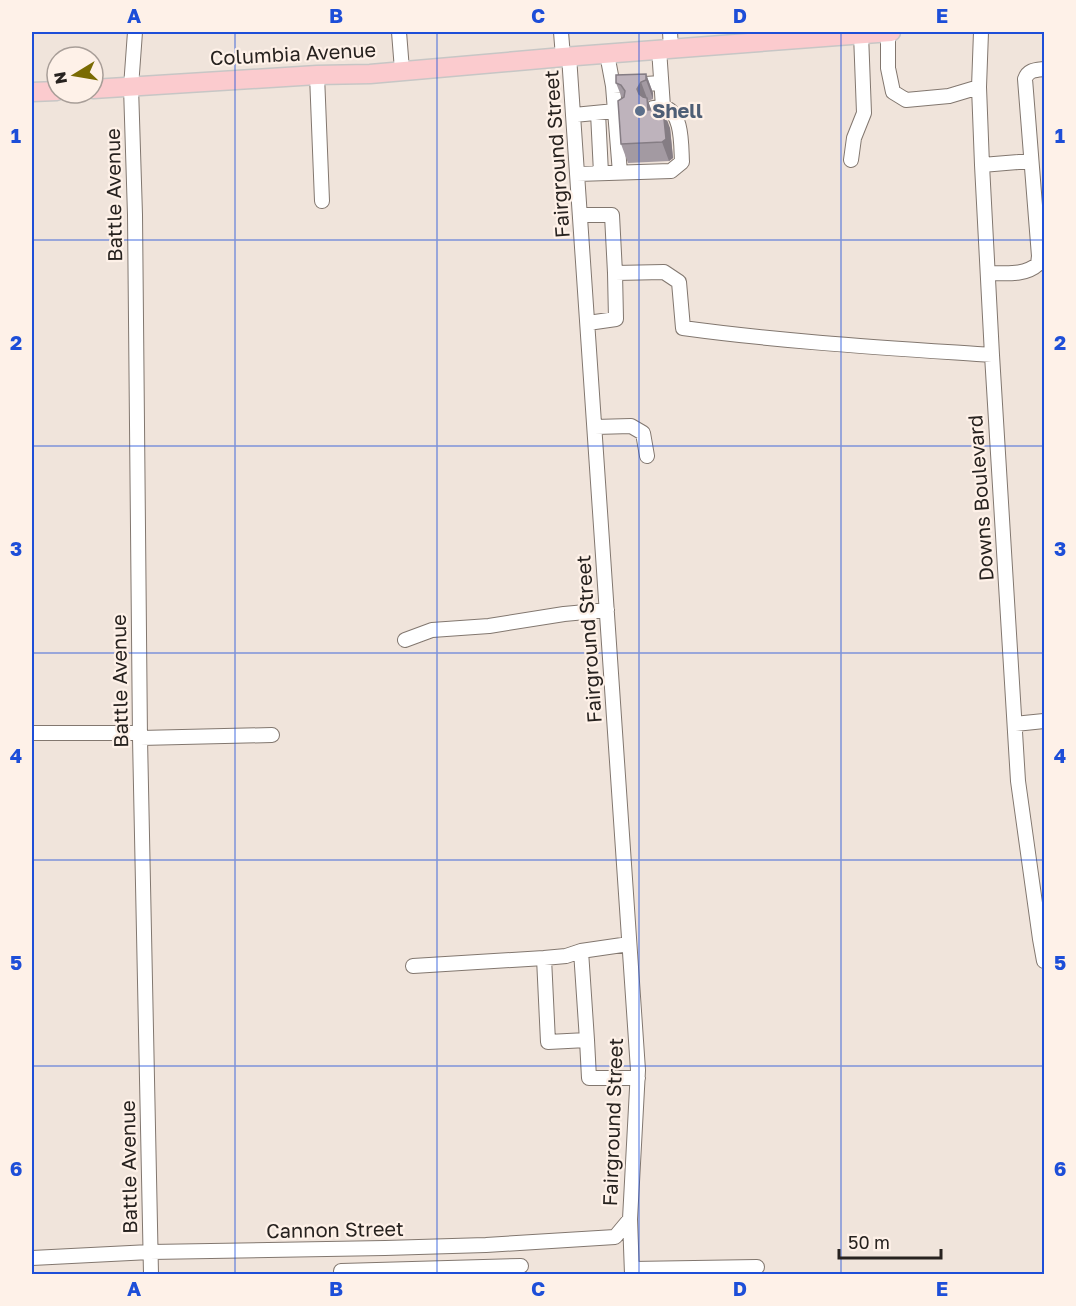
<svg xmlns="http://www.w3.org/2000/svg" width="1076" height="1306" font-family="'Golos Text',sans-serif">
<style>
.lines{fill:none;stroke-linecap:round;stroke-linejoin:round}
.minor-casing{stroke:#82776f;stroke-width:16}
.major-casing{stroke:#c7c6c5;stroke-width:21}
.minor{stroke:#fff;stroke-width:14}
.major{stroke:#fbcbce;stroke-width:18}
.wall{fill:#a39aa2}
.shaded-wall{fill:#857d84}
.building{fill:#beb3bc;stroke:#857d84;stroke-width:1.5}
.grid{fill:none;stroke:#1d4ed8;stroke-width:1.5;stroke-opacity:0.55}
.service-dot{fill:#5c6f8a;stroke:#fef1e8;stroke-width:2}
.labels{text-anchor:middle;stroke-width:4.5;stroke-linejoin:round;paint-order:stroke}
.street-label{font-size:20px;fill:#27221f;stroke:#fef1e8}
.service-label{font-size:20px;font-weight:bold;fill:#4e5e75;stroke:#fef1e8;text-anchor:start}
.neatline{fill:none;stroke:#1d4ed8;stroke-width:2}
.grid-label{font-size:20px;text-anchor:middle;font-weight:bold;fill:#1d4ed8}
</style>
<rect width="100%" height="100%" fill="#f0e4db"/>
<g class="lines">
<g class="minor-casing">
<path id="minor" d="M135 32 131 87 135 215 140 738 151 1274
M399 32 402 70
M561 32 563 57
M670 32 671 49
M888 32V68L893 92 906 100 949 96 979 87
M981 32 979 87 982 165 992 355 1018 781 1040 939 1044 961
M659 49 663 107
M607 54 613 86 661 83
M569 56 638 1070 630 1219 632 1274
M317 75 322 201
M598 113 601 173
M574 115 615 111 613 86
M851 160 854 138 864 113 861 34
M982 165 1031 161
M620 173 615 111H623
M577 174 671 171 682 162C681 146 683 111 663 107 660 106 657 108 653 108
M580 215H612L615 273
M988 273C1005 273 1025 276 1038 264L1039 256 1025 79C1028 70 1035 70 1044 69
M588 323 616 319 615 273 664 272 679 282 683 328C785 342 889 348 992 355
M595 427 631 426 643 433 647 456
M405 640 432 630 489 626 564 614 607 610
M1015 724 1044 721
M32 733H140
M140 738 272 735
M581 951 587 1040
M544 958 548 1042 587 1040 589 1078H638
M413 966 544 958 566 956 581 951 629 944
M32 1258 150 1252 385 1248 486 1245 615 1237 630 1219
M632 1269 757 1267
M341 1271 521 1266"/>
</g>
<g class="major-casing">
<path id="major" d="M93 89 317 75 370 74 563 57 891 32
M32 92 57 91"/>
</g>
<use href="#minor" class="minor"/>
<use href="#major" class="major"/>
</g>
<path class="wall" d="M646 74 653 93V99L648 101 651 110 670 128 673 158 669 161 628 163 621 144 622 98 616 83Z"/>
<path class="shaded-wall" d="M646 74 653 93V99L646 80Z
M641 82 654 117 644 108 637 89Z
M663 109 670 128 673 158 669 161 662 142Z"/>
<path class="building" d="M646 74V80L641 82 637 89 639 94 643 97 647 98 648 110 663 109 666 139 662 142 621 144 618 101 624 97 625 91 621 85 616 83V75Z"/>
<path class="grid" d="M235 32V1274M437 32V1274M639 32V1274M841 32V1274M32 240H1044M32 446H1044M32 653H1044M32 860H1044M32 1066H1044"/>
<circle class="service-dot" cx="640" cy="111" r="6"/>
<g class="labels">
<g class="street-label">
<text transform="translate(293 54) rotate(-3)" y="7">Columbia Avenue</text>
<text transform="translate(557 154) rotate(-94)" y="7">Fairground Street</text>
<text transform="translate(114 195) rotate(-91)" y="7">Battle Avenue</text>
<text transform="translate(981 498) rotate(-94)" y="7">Downs Boulevard</text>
<text transform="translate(589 639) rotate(-94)" y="7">Fairground Street</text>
<text transform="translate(120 681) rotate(-91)" y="7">Battle Avenue</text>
<text transform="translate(613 1122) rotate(-88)" y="7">Fairground Street</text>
<text transform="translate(129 1167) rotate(-91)" y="7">Battle Avenue</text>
<text transform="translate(335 1230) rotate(-1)" y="7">Cannon Street</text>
</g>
<g class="service-label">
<text x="652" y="118">Shell</text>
</g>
</g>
<rect width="1076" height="1306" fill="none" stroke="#fef1e8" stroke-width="66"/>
<g transform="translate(75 75) rotate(259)"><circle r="28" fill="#fef1e8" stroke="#a89e98" stroke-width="1.5"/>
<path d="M0-4.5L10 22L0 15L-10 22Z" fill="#7a6b03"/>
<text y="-9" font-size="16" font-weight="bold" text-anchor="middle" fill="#27221f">N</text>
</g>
<path d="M839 1249v9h102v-9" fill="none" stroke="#27221f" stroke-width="3"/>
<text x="848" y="1249" font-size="18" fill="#27221f" stroke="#fef1e8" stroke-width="4.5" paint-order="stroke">50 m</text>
<rect x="33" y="33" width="1010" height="1240" class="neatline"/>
<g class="grid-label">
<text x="134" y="23">A</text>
<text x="336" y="23">B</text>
<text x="538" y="23">C</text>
<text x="740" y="23">D</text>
<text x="942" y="23">E</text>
<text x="16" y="143">1</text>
<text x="1060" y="143">1</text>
<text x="16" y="350">2</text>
<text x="1060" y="350">2</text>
<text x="16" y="556">3</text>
<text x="1060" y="556">3</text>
<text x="16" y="763">4</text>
<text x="1060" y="763">4</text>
<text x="16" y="970">5</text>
<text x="1060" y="970">5</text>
<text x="16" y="1176">6</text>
<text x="1060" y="1176">6</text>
<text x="134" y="1296">A</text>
<text x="336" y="1296">B</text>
<text x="538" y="1296">C</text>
<text x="740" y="1296">D</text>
<text x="942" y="1296">E</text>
</g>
</svg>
